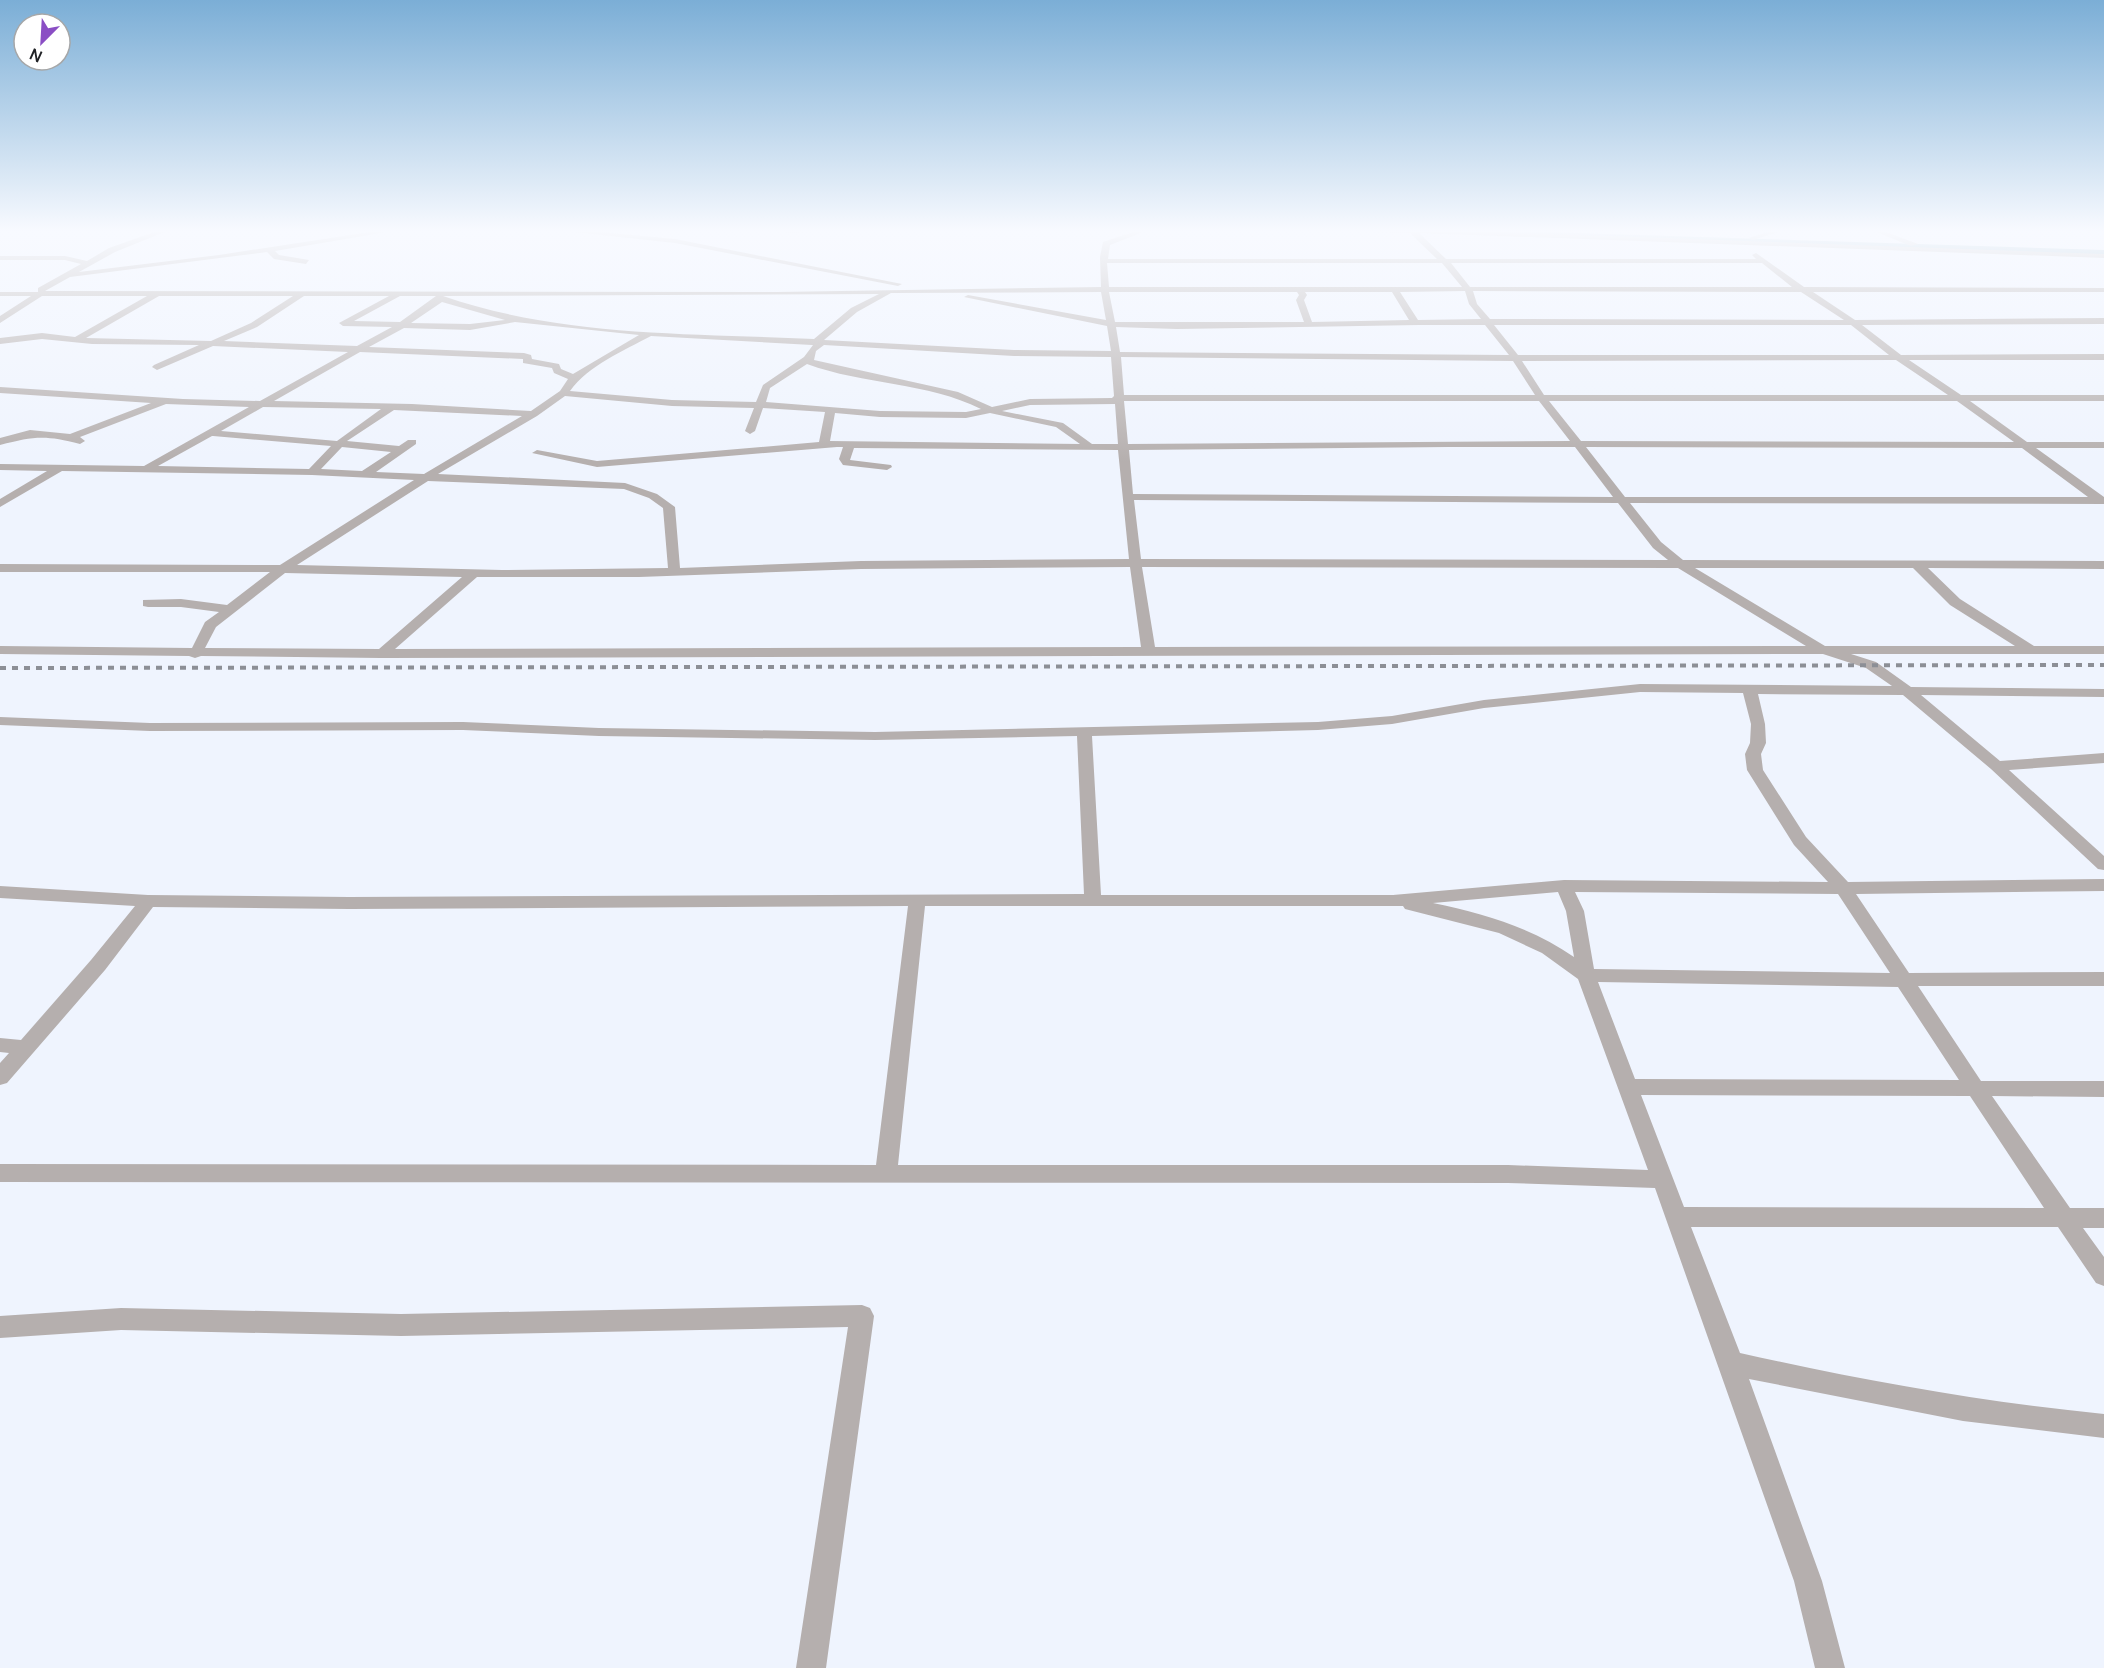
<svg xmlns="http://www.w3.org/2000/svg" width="2104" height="1668" font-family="Manrope,sans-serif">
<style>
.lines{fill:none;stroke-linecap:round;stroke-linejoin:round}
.canal{fill:#79a6bb;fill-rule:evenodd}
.minor{fill:#b5afae;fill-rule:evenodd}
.rail{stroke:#8c8f96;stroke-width:4;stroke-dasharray:6 6;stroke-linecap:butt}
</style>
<rect width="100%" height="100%" fill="#eff4fe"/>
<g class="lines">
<path class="canal" d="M1392 229H1458L2104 250V256L1396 232Z"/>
<path class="minor" d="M163 229H172L115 252 79 272 219 255 389 229H404L275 251 279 255 309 260 306 264 274 259 267 252 70 277 45 291 777 292 1101 287 1100 257 1103 242 1142 229H1151L1110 245 1108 259H1437L1410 233 1339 231 1336 229H1412L2104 254V258L1419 233 1446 259H1756L1752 255 1756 253 1804 287 2104 288V292H1813L1855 320 2104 318V324L1862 325 1901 355 2104 354V360H1909L1961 395H2104V401H1970L2027 442H2104V448H2036L2104 497V504L1630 503 1661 542 1683 560 2104 561V569L1928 568 1960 599 2034 646H2104V654H1851L1876 662 1911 687 2104 689V697L1921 695 2000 761 2104 753V763L2009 770 2104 856V870L2098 869 1991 769 1903 695 1758 694 1765 724 1766 743 1761 754 1763 770 1806 837 1848 882 2104 879V891L1856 894 1909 973 2104 972V986H1918L1981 1081H2104V1097L1992 1096 2070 1208H2104V1228H2083L2104 1257V1286L2096 1283 2058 1227H1691L1740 1353C1860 1380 1981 1402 2104 1414V1438L1963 1421 1749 1379 1822 1581 1845 1668H1815L1794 1581 1655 1188 1508 1183 0 1182V1164L876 1165 908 906 349 909 153 907 105 970 7 1083 0 1085V1063L9 1053 0 1052V1038L21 1040 91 960 135 906 0 898V886L148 895 349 897 1084 894 1077 736 875 740 599 736 463 730 150 731 0 725V717L150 723 463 722 599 728 875 732 1318 722 1392 716 1484 700 1640 684 1892 686 1866 668 1823 654 381 658 201 656 195 658 189 656 0 654V646L192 648 205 622 219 612 181 607H148L143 606V600L181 599 227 605 270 572H0V564L280 565 414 480 312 475 62 471 0 507V499L47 471 0 470V464L144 466 249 407 166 404 80 437 85 441 80 444C46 435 34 436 0 445V438L30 430 70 434 151 403 0 393V387L183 399 260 401 348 352 213 346 157 370 152 367 154 365 199 345 92 344 42 339 0 344V338L42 333 75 337 147 296H42L0 323V316L31 296H0V292H38V288L81 264 65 260H0V256H65L87 261 109 248ZM1107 263H1442L1462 287H1109ZM1451 263H1762L1792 287H1470ZM1465 291 1469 304 1481 319 1418 320 1400 292ZM1473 291 1801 292 1844 320 1490 319 1477 304ZM1101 292 1106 320 968 295 964 297 1107 326 1111 351 1014 350 824 340 857 312 891 293ZM1109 292H1297L1299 295 1296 300 1304 322H1115ZM1305 292H1392L1409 320 1312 322 1304 300 1307 295ZM879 294 851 308 814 339C690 333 561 337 443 296ZM159 296H293L251 323 211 341 86 338ZM304 296H389L339 323 343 326 392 327 357 346 224 341 257 327ZM400 296H436L400 322 354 321ZM442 302 505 320 470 324 411 323ZM515 322 639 335 573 374 561 369 559 364 532 359 531 355 524 353 369 347 404 328 470 330ZM1419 325H1485L1509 355 1120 352 1116 327 1177 329ZM1494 325H1851L1889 355H1518ZM651 336 812 345H813L804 357 763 385 756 402 672 400 570 391C589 365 623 351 651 336ZM824 345 1014 356 1111 357 1114 396 1112 398 1030 399 992 407 958 392 814 360 816 351ZM360 352 523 359V363L552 368 554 373 568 379 560 391 531 411 412 404 274 401ZM1121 357 1513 361 1535 395H1124ZM1896 360 1948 395H1544L1522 361ZM807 364C864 385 927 382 981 409L966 412 880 411 766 402 770 388ZM565 396 672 406 754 408 745 431 750 434 755 431 763 408 825 412 819 442 597 461 537 450 532 453 597 467 837 447H843L839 459 843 465 887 470 892 467 891 465 850 460 854 448 1118 450 1129 559 861 561 680 568 675 507 657 494 625 483 438 474 537 416ZM1124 401H1539L1570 441 1128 444ZM1549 401H1957L2014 442 1581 441ZM1115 404 1118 444H1092L1063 423 1002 411 1030 405ZM263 407 381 409 337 441 221 431ZM394 410 522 416 424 474 376 472 416 444V440H408L399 446 347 441ZM835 413 880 417 966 418 990 413 1056 427 1080 444 830 441ZM212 436H213L331 446 309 469 158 466ZM342 447 391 452 362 471 321 469ZM1448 447H1575L1613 497 1133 494 1129 450ZM1586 447 2022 448 2088 497H1625ZM428 481 624 489 649 498 663 508 668 568 502 570 297 565ZM1134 500 1618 503 1653 548 1668 560 1141 559ZM1130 567 1141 647 395 649 477 577H639L861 569ZM1142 567 1678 568 1806 646 1155 647ZM1695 568H1913L1950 605 2015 646H1825ZM285 573 462 577 379 649 205 648 216 627ZM1640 692 1743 693 1751 724 1750 743 1745 754 1747 770 1794 845 1828 882 1564 880 1393 895H1101L1092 736 1318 730 1392 724 1484 708ZM1558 892 1566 911 1574 957C1532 928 1483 913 1433 903ZM1575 892 1838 894 1890 973 1594 969 1584 911ZM925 906H1403L1405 909 1499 933 1542 953 1578 979 1648 1170 1508 1165H898ZM1598 982 1898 987 1959 1080 1635 1079ZM1641 1095 1970 1096 2044 1208 1684 1207Z
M546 229H568L675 239 902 284 898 286 675 243Z
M788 229H878L785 233Z
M1777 229H1787L1753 240 1749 238Z
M1869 229H1878L1918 244 1911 246Z
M862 1305 870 1308 874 1316 826 1668H796L848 1327 401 1336 121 1330 0 1338V1316L121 1308 401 1314Z"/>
<path class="rail" d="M0 668 2104 665"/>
</g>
<linearGradient id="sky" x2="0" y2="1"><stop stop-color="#7baed6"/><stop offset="0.5" stop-color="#f8faff"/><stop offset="1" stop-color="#f8faff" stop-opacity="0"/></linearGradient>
<rect width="2104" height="462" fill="url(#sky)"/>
<g transform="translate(42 42) rotate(204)"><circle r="28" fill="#ffffff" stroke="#a6a7a8" stroke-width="1.5"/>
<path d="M0-4.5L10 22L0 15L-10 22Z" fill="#8a4ec4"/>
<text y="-9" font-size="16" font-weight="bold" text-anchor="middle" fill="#202225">N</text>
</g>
</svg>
